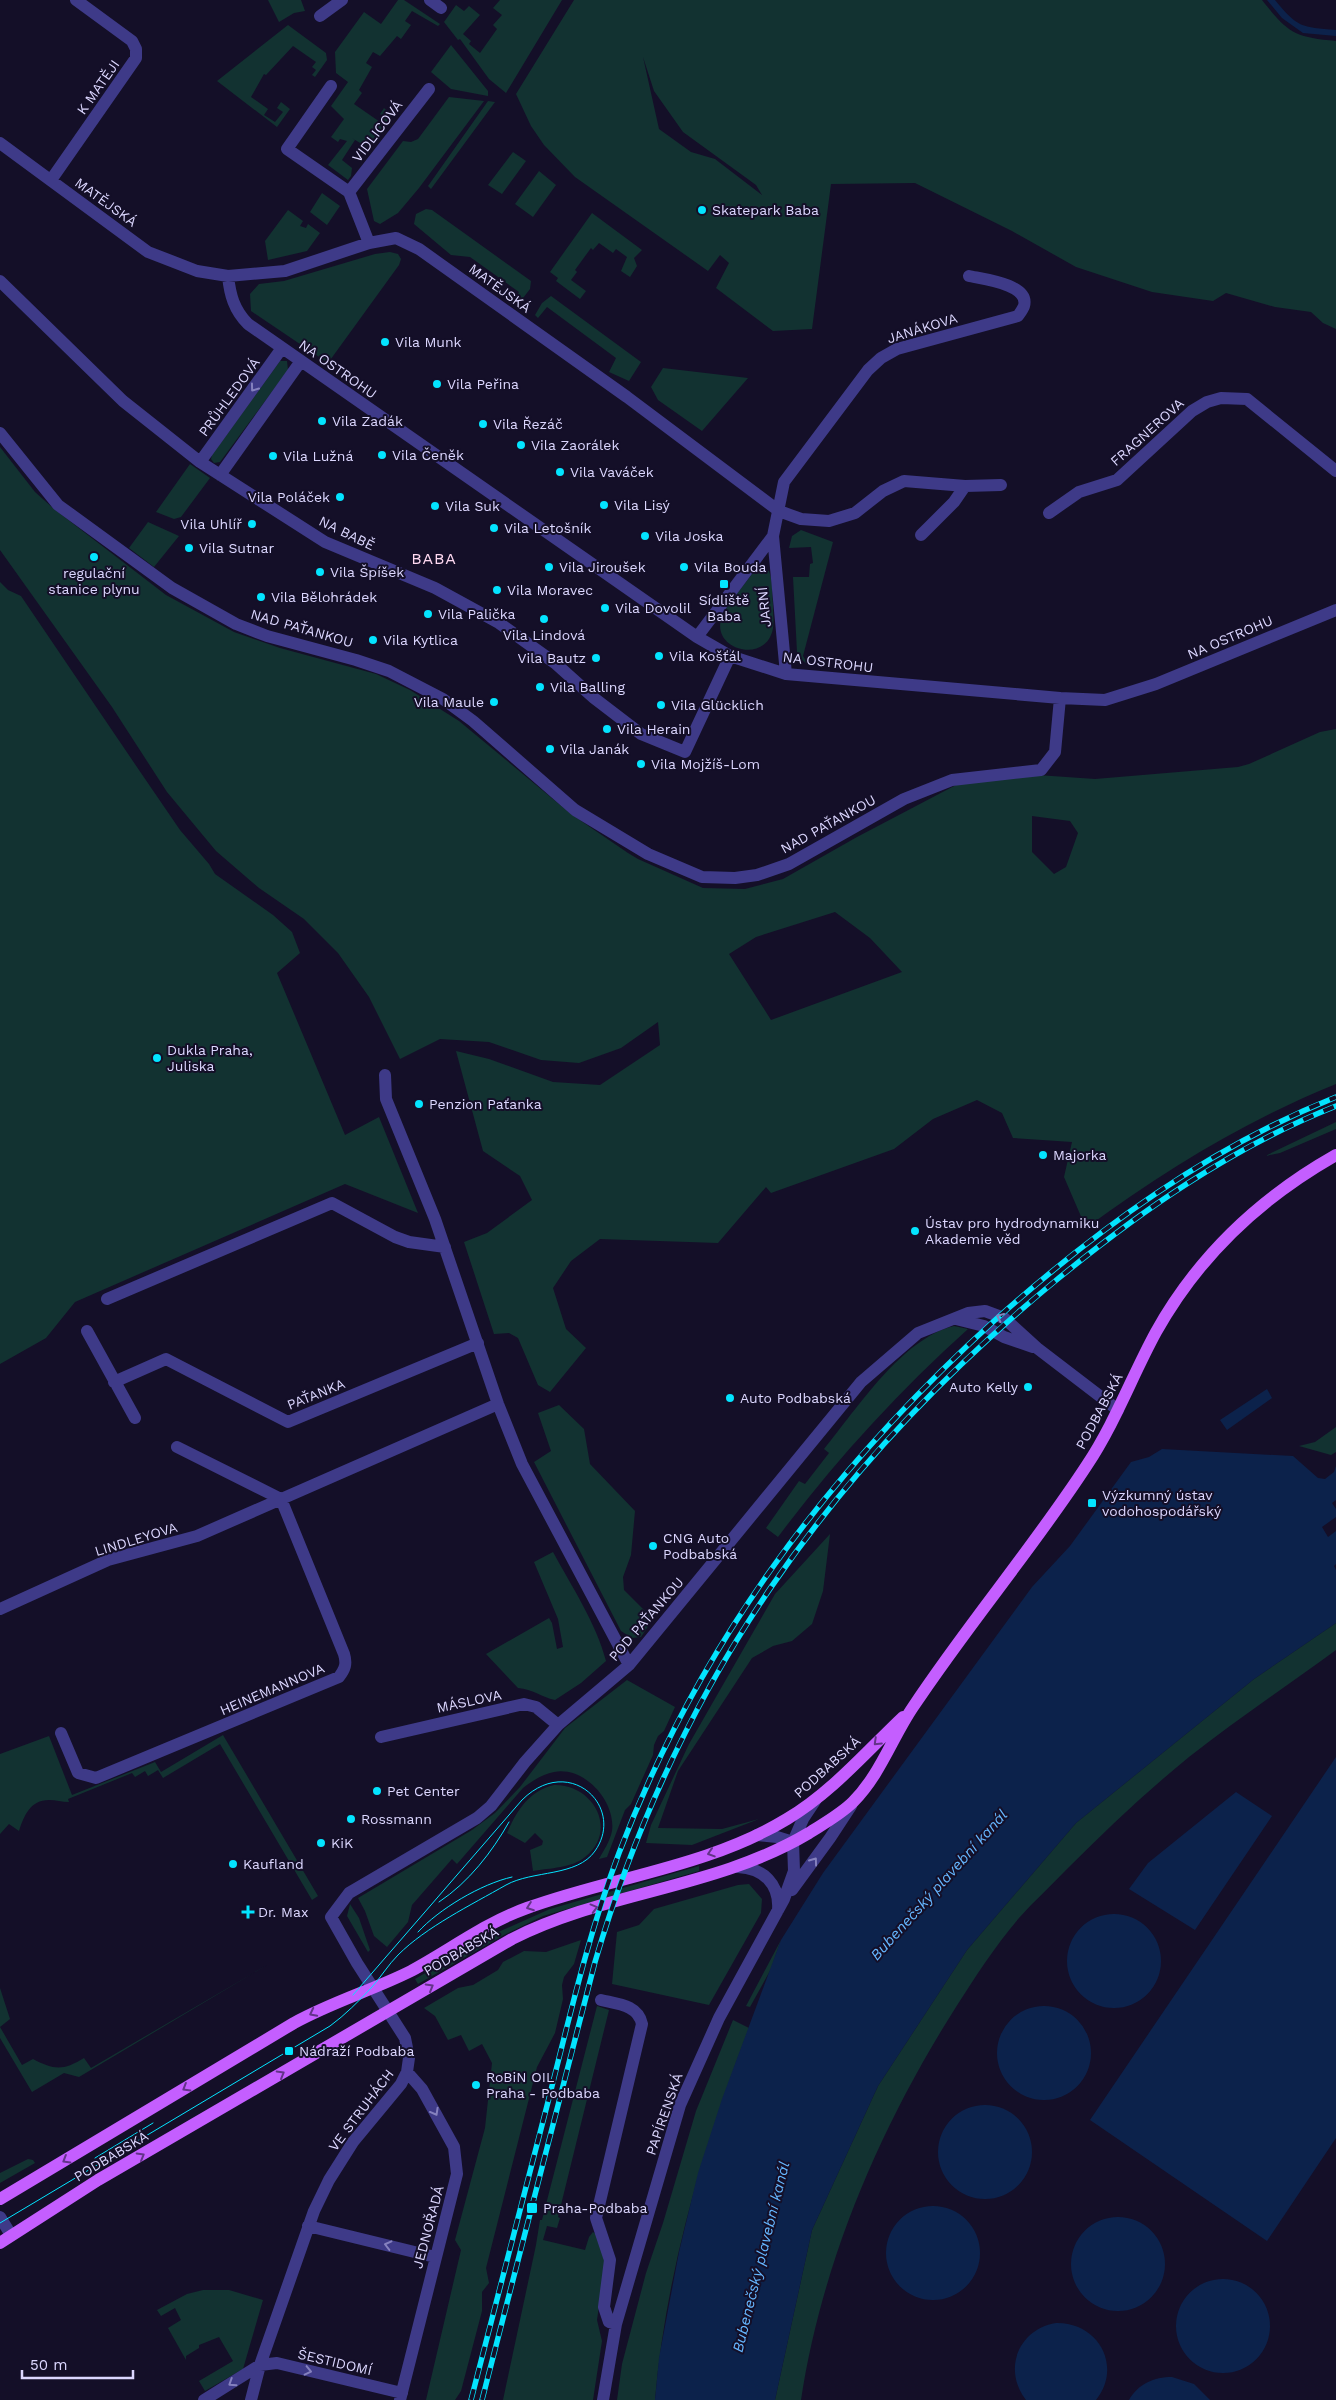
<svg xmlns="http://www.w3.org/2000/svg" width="1336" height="2400" font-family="'Work Sans',sans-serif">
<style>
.green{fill:#123231;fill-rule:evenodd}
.water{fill:#0c224b}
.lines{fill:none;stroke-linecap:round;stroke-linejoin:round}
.minor{stroke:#3e3a88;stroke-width:12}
.major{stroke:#c45eff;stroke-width:12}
.tram{stroke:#03e4ff;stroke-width:1}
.rail-casing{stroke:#03e4ff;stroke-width:5.5}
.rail{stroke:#140f28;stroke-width:4;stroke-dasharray:11;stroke-linecap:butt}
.oneway{stroke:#8581be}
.oneway2{stroke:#633389}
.poi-dot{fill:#03e4ff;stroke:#140f28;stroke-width:2}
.labels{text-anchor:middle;stroke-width:4;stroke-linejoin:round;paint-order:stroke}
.street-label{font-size:14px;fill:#dcd7ff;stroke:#140f28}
.poi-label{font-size:14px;fill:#dcd7ff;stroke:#140f28;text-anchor:start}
.water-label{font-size:15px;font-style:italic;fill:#65b6ff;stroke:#140f28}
.quarter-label{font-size:16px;letter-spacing:1px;fill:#ffd9f1;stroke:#140f28}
</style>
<rect width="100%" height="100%" fill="#140f28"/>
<path class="green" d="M268 0H301L305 11 294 13 279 22Z
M398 0H404L440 24 438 26 412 11 405 21 411 25 401 39 397 36 380 56 373 52 366 63 372 67 359 90 362 93 354 104 380 122 383 117 380 114 384 108 392 116 369 144 365 146 352 138 355 140 342 160 352 168 351 176 348 180 328 165 347 141 340 139 338 142 331 137 344 119 331 106 348 82 336 73 335 52 364 12 381 24Z
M500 0H562L506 93 489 79 460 39 458 40 444 22 456 5 464 11 469 6 480 15 463 34 471 41 469 44 480 53 497 29 493 25 502 15 493 8Z
M574 0H1262C1288 33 1294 37 1336 41V329L1323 323 1311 312 1275 307 1226 293 1213 301 1152 292 1076 267 1012 231 915 183 831 184 812 329 773 331 716 288 729 263 720 255 708 271 575 177 544 145 531 126 516 94ZM643 57 654 91 683 132 756 185 762 195 715 159 691 152 659 129Z
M288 25 326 53 327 60 315 77 312 75 316 70 312 67 316 62 293 46 266 75 264 74 251 97 268 109 264 115 275 122 283 112 277 108 281 102 290 109 277 127 217 81Z
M451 45 488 91V96L451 89 431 72Z
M449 97 484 101 419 188 398 213 380 224 374 221 367 189 403 141 411 142 418 139Z
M488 101 495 102 431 189 428 186Z
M513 152 526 161 502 194 488 185Z
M539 171 556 185 533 217 515 204Z
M322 193 340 206 327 225 310 212Z
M426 209 432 210 531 281 530 289 520 302H513L519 292 470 257 451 255 414 224 416 214Z
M288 210 303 221 300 226 306 228 308 224 320 233 307 251 268 260 265 241Z
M592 213 642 250 634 258 637 266 630 277 621 271 627 257 616 249 613 253 599 243 593 250 591 248 575 270 577 272 571 280 586 291 580 299 556 281 558 278 550 272Z
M390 252 398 254 401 259 399 265 328 363 251 311 250 294 259 284 284 281 375 254Z
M551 296 641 362 629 381 609 372 616 358 547 307 538 318 535 315 542 303Z
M280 361H287L288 370 220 462 214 463 211 459 212 455Z
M663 368 748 378 702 431 658 400 651 387Z
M0 447 35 492 54 509 166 595 234 632 280 648 376 674 410 690 459 721 571 814 628 853 638 859 703 888 745 889 783 879 857 837 956 785 1023 774 1095 779 1238 767 1249 764 1320 732 1336 729V1084C1245 1121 1165 1170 1086 1228L1064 1177 1072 1142 1013 1138 1002 1113 977 1100 933 1119 894 1149 771 1193 766 1187 718 1243 600 1239 571 1261 553 1288 566 1329 586 1348 550 1392 538 1385 518 1338 509 1333 494 1334 464 1242 487 1233 532 1200 520 1176 483 1151 456 1051 489 1059 553 1082 600 1085 660 1045 658 1022 621 1048 579 1063 541 1060 489 1042 440 1039 400 1059 369 997 338 953 304 919 259 888 216 851 167 792 112 707 0 550ZM1032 816 1070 821 1078 833 1066 867 1054 874 1032 852ZM835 912 870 938 902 972 771 1020 729 954 756 937Z
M190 464 210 478 181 517 174 519 156 512Z
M148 522 179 536 154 567 129 548Z
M801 530 833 542 803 656 809 666 801 659 797 652 793 577H809L810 564 813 563 811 547 789 548 792 536Z
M764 568 769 571C773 581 772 594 773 605 773 615 775 626 771 635 760 662 713 649 721 619 724 608 748 580 756 569Z
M0 582 8 590 21 596 141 773 180 830 209 864 215 874 273 915 292 932 300 953 277 973 345 1135 379 1117 418 1213 345 1184 75 1302 46 1338 0 1364Z
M1336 1122V1129L1280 1153 1265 1156Z
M954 1326 968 1329C898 1392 834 1462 778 1537L766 1528 799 1481 805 1484 829 1453 824 1449C857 1409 902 1338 954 1326Z
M559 1405 584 1429 590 1464 635 1511 631 1555 623 1577 624 1590 653 1619 641 1637 632 1638 621 1631 534 1462 551 1451 538 1413Z
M1336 1427V1452L1331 1455 1299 1446 1315 1442Z
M830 1534 823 1591 812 1624 792 1641 773 1646 752 1658 678 1771 658 1828 722 1829 759 1819 692 1845 646 1843 651 1825 689 1744 775 1594Z
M553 1552C572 1587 596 1623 606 1661L581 1683 555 1700C541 1697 533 1689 518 1688L486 1654 549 1618 552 1623 557 1649 563 1647 558 1619 534 1562Z
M1336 1623V1650C1287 1686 1237 1719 1189 1757 1146 1792 1106 1830 1066 1870 1051 1886 1034 1901 1019 1918 996 1945 975 1977 956 2007 881 2125 822 2261 801 2400H775L812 2230 878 2086 967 1950 1076 1823 1254 1679Z
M627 1680 675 1707 664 1731 658 1736 654 1745 653 1755 631 1804 625 1810 607 1857 599 1859C604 1850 610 1841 612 1831 616 1802 585 1766 554 1772 543 1774 532 1781 523 1788L457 1864 452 1859 412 1905 408 1922 387 1947 374 1936 365 1911 358 1898 472 1830 495 1813 520 1787 565 1728Z
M223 1735 318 1896 312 1900 220 1744 163 1778 158 1770 148 1776 145 1771 135 1777 132 1773 68 1799 69 1802C62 1802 56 1800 49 1800 30 1800 24 1816 19 1831L9 1824 0 1834V1754L49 1736 72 1795 155 1762 161 1772Z
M554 1785C593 1784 619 1830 585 1857 572 1868 550 1868 533 1871L530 1850 542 1845 543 1841 535 1833 525 1843 507 1833C517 1810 529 1791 554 1785Z
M699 1866V1871L543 1916 504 1935 418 1984 415 1979 485 1938 550 1909Z
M749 1884 762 1899 761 1913 709 2005 612 1984 617 1932 639 1925 654 1909 738 1885Z
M350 1904 359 1918 370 1950 368 1952 347 1916Z
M581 1940 574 1964 564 1977 562 1985 563 1999 555 2033 537 2067 486 2268 489 2283 482 2292V2311L461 2391 455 2400H426L461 2250 455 2240 485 2128 492 2063 482 2044 469 2051 461 2035 448 2040 435 2016 424 2008 458 1988 473 1985 498 1970 503 1962 524 1951 546 1952Z
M781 1940 771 1969 750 2007 746 2006Z
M267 1965 79 2077 64 2073 32 2092 0 2038V1988L10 2019 0 2027 22 2065 33 2059C54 2070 63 2071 84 2058L91 2068Z
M597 2006 609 2010 558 2217 560 2218 557 2228 547 2226 543 2240 585 2250 589 2237 593 2232 598 2236 605 2264 597 2320 602 2341 593 2400H503L536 2245 540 2220H542Z
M733 2020 749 2028C703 2148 666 2271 655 2400H617L622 2364 646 2273 663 2223 696 2111Z
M28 2159 33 2160 35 2163 0 2183V2173Z
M203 2290H229L263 2300 243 2369 205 2391 199 2381 233 2361 219 2337 199 2345V2348L186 2356V2360L168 2328 181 2320 175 2308 161 2316 157 2310 187 2294Z"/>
<path class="water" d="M1267 0H1275C1298 28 1301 27 1336 30V36L1303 33 1282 18Z
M1267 1389 1272 1398 1227 1430 1220 1420Z
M1162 1449 1293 1456 1318 1478 1325 1479 1334 1472 1336 1466V1500L1332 1503 1336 1509V1517L1322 1527 1328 1537 1336 1531V1564L1334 1566 1336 1570V1623L1254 1679 1076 1823 967 1950 878 2086 812 2230 775 2400H655L659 2358 679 2252 698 2173 722 2099 781 1940 823 1873 1032 1587 1070 1546 1131 1462 1149 1457Z
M1336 1757V2138L1267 2241 1090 2120Z
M1236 1792 1272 1816 1195 1930 1129 1889 1148 1863Z
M1067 1961a47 47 0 1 1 94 0a47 47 0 1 1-94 0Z
M997 2053a47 47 0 1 1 94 0a47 47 0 1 1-94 0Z
M938 2152a47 47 0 1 1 94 0a47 47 0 1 1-94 0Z
M886 2253a47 47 0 1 1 94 0a47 47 0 1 1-94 0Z
M1071 2264a47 47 0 1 1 94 0a47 47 0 1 1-94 0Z
M1176 2326a47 47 0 1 1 94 0a47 47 0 1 1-94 0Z
M1056 2323C1098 2322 1123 2366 1096 2400H1026C1002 2369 1019 2329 1056 2323Z
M1172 2377 1194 2384 1210 2400H1129C1138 2384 1154 2377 1172 2377Z"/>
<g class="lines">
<path class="minor" d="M430 0 441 8
M320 16 342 0
M331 86 287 149 349 192
M0 143 148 252 197 271 228 276 285 271 369 243 396 238 419 249 627 397 779 511 801 519 829 521 855 513 883 491 904 481 965 486 1001 485
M51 180 136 58V49L132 41 76 0
M369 243 349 192 429 89
M228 276C230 295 234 310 248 324L697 637 730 656 786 674 1060 698 1105 700 1156 684 1336 610
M0 281 123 401 200 462 325 542 435 588 499 623 555 663 594 698 641 734 685 752 730 656
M0 433 58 505 172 588 236 624 267 636 356 660 389 671 443 699 473 721 575 810 648 854 702 877 735 878 757 875 789 864 904 799 952 780 1041 770 1055 752 1060 698
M200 462 282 348
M220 475 301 361
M1049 513 1079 492 1117 480 1192 411 1207 402 1221 398 1247 399 1336 471
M921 535 954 502 965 486
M697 637 773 536
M786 674 773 536 784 482 868 370 881 358 897 349 1018 316C1020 313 1023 309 1024 306 1030 284 982 279 969 276
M385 1075 386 1099 435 1219 498 1404 522 1464 629 1665
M107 1299 332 1203 395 1237 409 1242 445 1247
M956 1319 984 1326 1004 1337 1033 1347
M87 1331 135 1418
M114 1382 166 1359 288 1422 478 1343
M177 1447 281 1499
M0 1609 108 1560 197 1536 498 1404
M61 1733 78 1773 96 1778 339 1677C345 1669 347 1664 344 1654L281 1499
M381 1737 524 1704 536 1707 558 1725
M757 1835 777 1837 793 1842
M738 1867C763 1868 780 1884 778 1910
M792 1890 830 1838 851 1806
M601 2000C618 2004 638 2005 642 2024L596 2218 610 2260 604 2307 609 2322 616 2324
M0 2217 11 2235
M308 2226 435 2257
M204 2400 260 2365 277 2363 402 2393
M251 2400 260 2365 314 2211 329 2180 353 2142 401 2084 407 2072 409 2058 405 2038 357 1963 331 1917 349 1893 477 1818 491 1806 525 1762 558 1725 629 1665 861 1382 918 1333 968 1313 985 1311 1004 1318 1037 1348 1118 1410
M400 2400 457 2174 454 2147 422 2089 407 2072
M603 2400 616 2324 680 2105 719 2018 784 1899 794 1871 793 1842 803 1819 815 1801"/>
<path class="major" d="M0 2199 294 2023C332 2002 373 1990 411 1971 450 1950 485 1923 527 1908 612 1877 708 1867 787 1819 831 1793 866 1752 903 1717
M0 2243 98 2180 512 1939C606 1891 715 1889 809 1833 823 1824 841 1814 853 1802 880 1775 892 1738 913 1707 968 1624 1033 1548 1087 1465 1115 1423 1132 1376 1156 1332 1199 1255 1260 1198 1336 1155"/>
<path class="tram" d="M439 1902C469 1882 492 1852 509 1822
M418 1932C439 1909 481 1884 512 1877
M95 2158 153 2123
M0 2223 330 2026C345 2015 359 2001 372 1987 381 1977 388 1965 398 1955 426 1927 471 1905 506 1885 533 1870 577 1877 595 1851 626 1807 569 1753 522 1800L353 1995"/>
<g class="rail-casing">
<path id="rail" d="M471 2400C497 2299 523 2198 549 2098 570 2015 589 1932 619 1853 699 1643 829 1471 994 1321 1096 1230 1208 1148 1336 1097
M482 2400 595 1962C677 1683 831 1466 1054 1282 1139 1212 1232 1147 1336 1106"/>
</g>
<use href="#rail" class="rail"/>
</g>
<defs><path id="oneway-chevron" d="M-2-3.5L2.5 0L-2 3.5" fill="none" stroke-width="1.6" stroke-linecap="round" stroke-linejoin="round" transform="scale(1.25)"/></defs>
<g class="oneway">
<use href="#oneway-chevron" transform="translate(254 388) rotate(126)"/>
<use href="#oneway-chevron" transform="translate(1000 1317) rotate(-155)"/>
<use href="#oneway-chevron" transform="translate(814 1861) rotate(-54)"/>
<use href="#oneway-chevron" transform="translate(435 2112) rotate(61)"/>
<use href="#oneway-chevron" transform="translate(388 2245) rotate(-166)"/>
<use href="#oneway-chevron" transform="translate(308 2371) rotate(13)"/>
<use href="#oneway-chevron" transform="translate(232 2383) rotate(147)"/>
</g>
<g class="oneway2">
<use href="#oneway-chevron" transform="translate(877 1742) rotate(136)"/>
<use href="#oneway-chevron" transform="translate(711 1853) rotate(162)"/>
<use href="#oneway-chevron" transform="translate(530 1907) rotate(160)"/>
<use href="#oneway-chevron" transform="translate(594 1908) rotate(-15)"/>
<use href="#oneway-chevron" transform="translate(430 1987) rotate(-30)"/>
<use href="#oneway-chevron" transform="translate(313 2013) rotate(153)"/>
<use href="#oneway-chevron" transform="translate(281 2074) rotate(-30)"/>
<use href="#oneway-chevron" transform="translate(186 2088) rotate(149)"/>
<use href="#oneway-chevron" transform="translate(141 2156) rotate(-30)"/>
<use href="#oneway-chevron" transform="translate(66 2160) rotate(149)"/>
</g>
<g class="poi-dot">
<circle cx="702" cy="210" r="5"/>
<circle cx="385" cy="342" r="5"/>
<circle cx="437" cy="384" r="5"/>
<circle cx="322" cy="421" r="5"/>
<circle cx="483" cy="424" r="5"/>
<circle cx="521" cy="445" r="5"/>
<circle cx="382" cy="455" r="5"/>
<circle cx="273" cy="456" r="5"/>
<circle cx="560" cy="472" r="5"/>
<circle cx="340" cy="497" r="5"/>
<circle cx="604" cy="505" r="5"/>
<circle cx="435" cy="506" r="5"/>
<circle cx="252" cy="524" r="5"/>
<circle cx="494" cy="528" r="5"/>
<circle cx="645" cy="536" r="5"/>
<circle cx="189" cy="548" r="5"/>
<circle cx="94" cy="557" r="5"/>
<circle cx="549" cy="567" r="5"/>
<circle cx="684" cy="567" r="5"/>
<circle cx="320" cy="572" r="5"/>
<rect x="719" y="579" width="10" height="10" rx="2.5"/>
<circle cx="497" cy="590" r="5"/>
<circle cx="261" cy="597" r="5"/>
<circle cx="605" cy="608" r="5"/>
<circle cx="428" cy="614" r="5"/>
<circle cx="544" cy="619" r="5"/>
<circle cx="373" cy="640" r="5"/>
<circle cx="659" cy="656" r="5"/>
<circle cx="596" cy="658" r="5"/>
<circle cx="540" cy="687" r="5"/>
<circle cx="494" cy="702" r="5"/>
<circle cx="661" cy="705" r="5"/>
<circle cx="607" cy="729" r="5"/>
<circle cx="550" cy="749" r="5"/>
<circle cx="641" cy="764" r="5"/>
<circle cx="157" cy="1058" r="5"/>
<circle cx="419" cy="1104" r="5"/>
<circle cx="1043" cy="1155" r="5"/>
<circle cx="915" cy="1231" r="5"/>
<circle cx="1028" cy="1387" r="5"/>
<circle cx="730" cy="1398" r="5"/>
<rect x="1087" y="1498" width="10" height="10" rx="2.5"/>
<circle cx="653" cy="1546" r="5"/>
<circle cx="377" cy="1791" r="5"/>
<circle cx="351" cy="1819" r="5"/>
<circle cx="321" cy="1843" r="5"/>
<circle cx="233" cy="1864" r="5"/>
<path d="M245.5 1904.5h5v5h5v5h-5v5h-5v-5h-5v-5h5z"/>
<rect x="284" y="2046" width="10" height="10" rx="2.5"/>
<circle cx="476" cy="2085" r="5"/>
<rect x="526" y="2202" width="12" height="12" rx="2.5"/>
</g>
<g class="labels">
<g class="street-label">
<text transform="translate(98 87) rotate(-55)" y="5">K MATĚJI</text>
<text transform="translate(377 131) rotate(-53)" y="5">VIDLICOVÁ</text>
<text transform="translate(106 202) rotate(36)" y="5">MATĚJSKÁ</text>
<text transform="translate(500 288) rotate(36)" y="5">MATĚJSKÁ</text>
<text transform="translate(922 328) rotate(-17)" y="5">JANÁKOVA</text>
<text transform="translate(338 369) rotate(35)" y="5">NA OSTROHU</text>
<text transform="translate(229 397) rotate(-54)" y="5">PRŮHLEDOVÁ</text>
<text transform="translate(1147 432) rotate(-42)" y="5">FRAGNEROVA</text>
<text transform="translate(347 533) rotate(26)" y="5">NA BABĚ</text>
<text transform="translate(764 607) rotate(-96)" y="5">JARNÍ</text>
<text transform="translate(302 628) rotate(16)" y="5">NAD PAŤANKOU</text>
<text transform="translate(1230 637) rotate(-23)" y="5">NA OSTROHU</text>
<text transform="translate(828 662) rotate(7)" y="5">NA OSTROHU</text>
<text transform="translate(828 824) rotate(-29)" y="5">NAD PAŤANKOU</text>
<text transform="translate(316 1394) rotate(-22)" y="5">PAŤANKA</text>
<text transform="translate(1099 1411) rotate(-62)" y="5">PODBABSKÁ</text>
<text transform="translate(136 1539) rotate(-17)" y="5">LINDLEYOVA</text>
<text transform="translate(646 1619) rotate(-49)" y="5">POD PAŤANKOU</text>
<text transform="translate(272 1689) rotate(-23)" y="5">HEINEMANNOVA</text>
<text transform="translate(469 1701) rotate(-12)" y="5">MÁSLOVA</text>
<text transform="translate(827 1767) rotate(-42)" y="5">PODBABSKÁ</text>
<text transform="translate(461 1951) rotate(-30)" y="5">PODBABSKÁ</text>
<text transform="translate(361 2110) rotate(-53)" y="5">VE STRUHÁCH</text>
<text transform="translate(664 2114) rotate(-71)" y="5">PAPÍRENSKÁ</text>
<text transform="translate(111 2156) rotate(-31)" y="5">PODBABSKÁ</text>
<text transform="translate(428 2227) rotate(-75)" y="5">JEDNOŘADÁ</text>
<text transform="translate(335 2362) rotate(13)" y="5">ŠESTIDOMÍ</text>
</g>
<g class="poi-label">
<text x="712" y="215">Skatepark Baba</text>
<text x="395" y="347">Vila Munk</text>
<text x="447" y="389">Vila Peřina</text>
<text x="332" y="426">Vila Zadák</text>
<text x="493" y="429">Vila Řezáč</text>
<text x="531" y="450">Vila Zaorálek</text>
<text x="392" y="460">Vila Čeněk</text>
<text x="283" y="461">Vila Lužná</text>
<text x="570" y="477">Vila Vaváček</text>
<text x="330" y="502" text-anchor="end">Vila Poláček</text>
<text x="614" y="510">Vila Lisý</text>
<text x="445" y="511">Vila Suk</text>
<text x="242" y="529" text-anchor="end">Vila Uhlíř</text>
<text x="504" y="533">Vila Letošník</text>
<text x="655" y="541">Vila Joska</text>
<text x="199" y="553">Vila Sutnar</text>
<text x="559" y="572">Vila Jiroušek</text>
<text x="694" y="572">Vila Bouda</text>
<text x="330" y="577">Vila Špíšek</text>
<text x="94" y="578" text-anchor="middle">regulační<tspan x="94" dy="16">stanice plynu</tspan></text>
<text x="507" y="595">Vila Moravec</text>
<text x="271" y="602">Vila Bělohrádek</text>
<text x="724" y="605" text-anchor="middle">Sídliště<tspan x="724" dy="16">Baba</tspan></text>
<text x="615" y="613">Vila Dovolil</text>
<text x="438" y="619">Vila Palička</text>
<text x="544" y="640" text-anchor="middle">Vila Lindová</text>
<text x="383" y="645">Vila Kytlica</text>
<text x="669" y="661">Vila Košťál</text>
<text x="586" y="663" text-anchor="end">Vila Bautz</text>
<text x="550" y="692">Vila Balling</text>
<text x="484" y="707" text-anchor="end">Vila Maule</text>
<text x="671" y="710">Vila Glücklich</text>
<text x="617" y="734">Vila Herain</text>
<text x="560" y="754">Vila Janák</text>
<text x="651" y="769">Vila Mojžíš-Lom</text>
<text x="167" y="1055">Dukla Praha,<tspan x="167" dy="16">Juliska</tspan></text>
<text x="429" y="1109">Penzion Paťanka</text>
<text x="1053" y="1160">Majorka</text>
<text x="925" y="1228">Ústav pro hydrodynamiku<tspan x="925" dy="16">Akademie věd</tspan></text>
<text x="1018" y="1392" text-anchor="end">Auto Kelly</text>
<text x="740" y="1403">Auto Podbabská</text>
<text x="1102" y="1500">Výzkumný ústav<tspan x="1102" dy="16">vodohospodářský</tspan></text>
<text x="663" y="1543">CNG Auto<tspan x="663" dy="16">Podbabská</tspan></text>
<text x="387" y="1796">Pet Center</text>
<text x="361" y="1824">Rossmann</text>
<text x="331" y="1848">KiK</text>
<text x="243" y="1869">Kaufland</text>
<text x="258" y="1917">Dr. Max</text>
<text x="299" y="2056">Nádraží Podbaba</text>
<text x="486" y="2082">RoBiN OIL<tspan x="486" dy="16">Praha - Podbaba</tspan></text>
<text x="543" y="2213">Praha-Podbaba</text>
</g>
<g class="water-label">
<text transform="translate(939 1885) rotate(-48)" y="5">Bubenečský plavební kanál</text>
<text transform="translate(761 2257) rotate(-76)" y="5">Bubenečský plavební kanál</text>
</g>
<g class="quarter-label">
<text x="434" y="564">BABA</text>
</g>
</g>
<path d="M22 2370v8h111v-8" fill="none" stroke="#dcd7ff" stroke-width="2.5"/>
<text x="30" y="2370" font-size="15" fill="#dcd7ff" stroke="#140f28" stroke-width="4" paint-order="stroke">50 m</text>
</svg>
